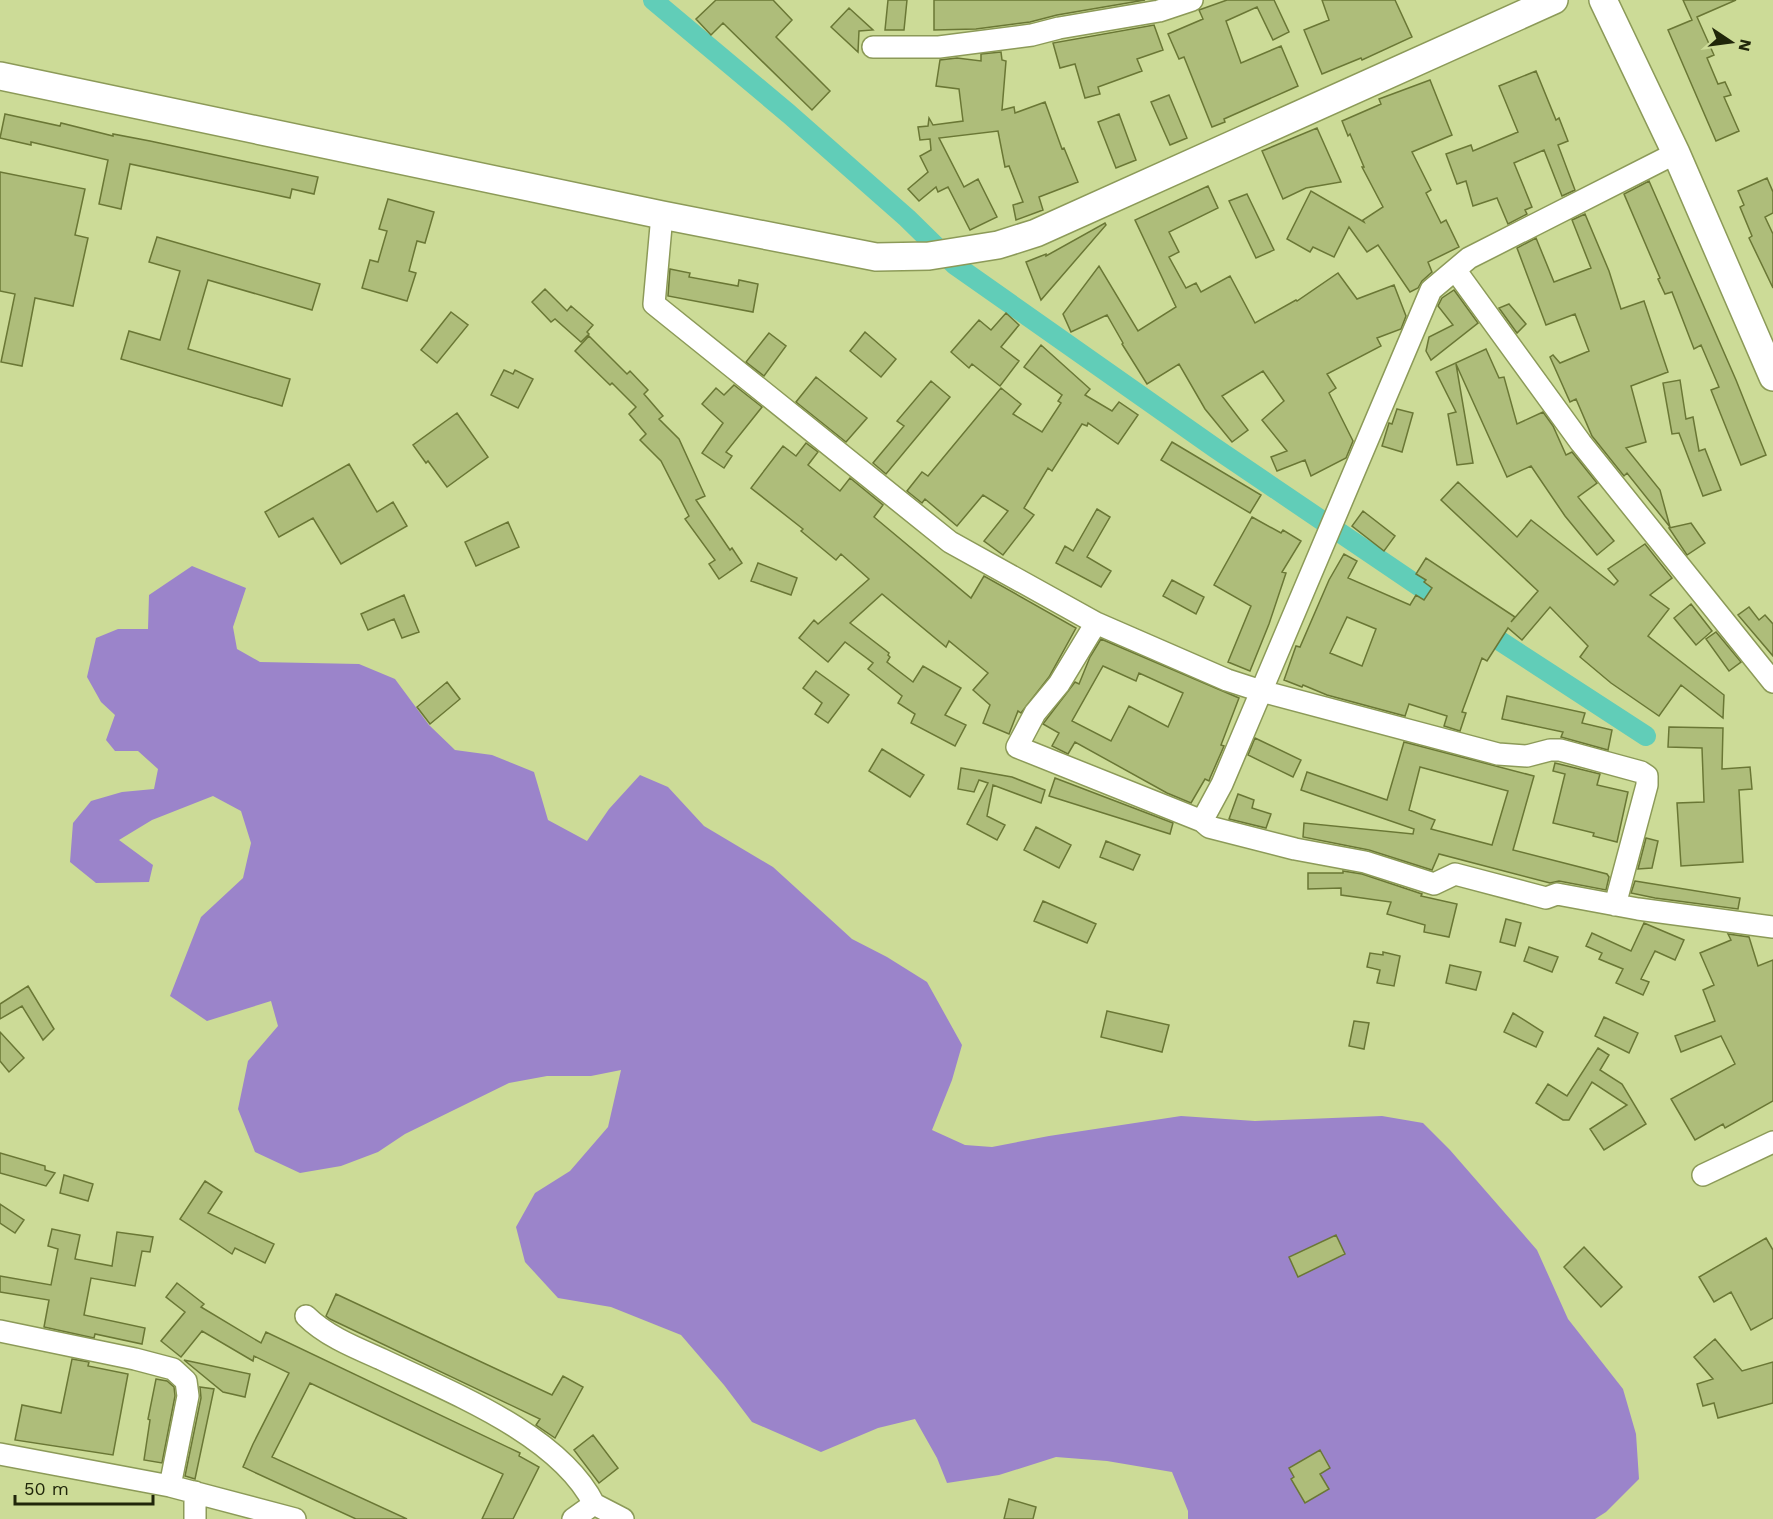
<svg xmlns="http://www.w3.org/2000/svg" width="1773" height="1519" font-family="'Work Sans',sans-serif">
<style>
.forest{fill:#9b84ca}
.lines{fill:none;stroke-linecap:round;stroke-linejoin:round}
.canal{stroke:#61cdb8;stroke-width:20}
.building{fill:#aebd7a;stroke:#6a7735;stroke-width:1.5;fill-rule:evenodd}
.minor-casing{stroke:#8c9a58;stroke-width:24}
.major-casing{stroke:#8c9a58;stroke-width:30}
.minor{stroke:#fff;stroke-width:21}
.major{stroke:#fff;stroke-width:27}
</style>
<rect width="100%" height="100%" fill="#ccdb97"/>
<path class="forest" d="M192 566 246 588 233 627 237 649 260 662 359 664 395 679 429 725 455 750 492 755 534 772 548 820 587 841 609 809 640 775 668 787 704 826 773 867 852 939 887 957 927 982 962 1045 952 1080 932 1130 965 1145 992 1147 1049 1136 1181 1116 1255 1121 1382 1116 1423 1123 1450 1150 1537 1250 1568 1319 1623 1389 1636 1434 1639 1479 1606 1512 1595 1519H1188V1511L1172 1472 1107 1461 1056 1457 999 1475 947 1483 937 1458 915 1419 878 1428 821 1452 752 1422 724 1385 681 1335 611 1307 558 1298 525 1262 516 1227 535 1193 570 1171 608 1127 621 1070 591 1076H547L509 1083 405 1134 378 1152 341 1166 300 1173 255 1152 238 1109 248 1061 278 1026 271 1001 207 1021 170 996 201 917 243 878 251 843 241 811 213 796 152 820 119 840 153 865 149 882 96 883 70 862 73 823 91 801 122 792 154 789 158 769 138 751H115L106 740 115 715 101 702 87 677 96 638 118 629H148L149 595Z"/>
<g class="lines">
<path class="canal" d="M653 0 789 114 907 218 955 265 1215 448 1451 608
M1477 626 1646 736"/>
</g>
<path class="building" d="M716 0H773L792 20 776 37 830 91 812 110 723 23 711 35 696 19Z
M888 0H907L904 30H885Z
M934 0H1145L1057 15 1030 22 976 29 934 30Z
M1227 0H1274L1289 32 1273 40 1257 7 1226 21 1241 63 1281 46 1298 86 1224 119 1225 122 1212 127 1184 57 1179 59 1168 34 1203 19 1199 10Z
M1322 0H1395L1412 37 1362 60 1361 58 1322 74 1304 30 1329 20Z
M1683 0H1736L1697 17 1714 55 1707 58 1718 84 1725 82 1731 95 1724 97 1739 131 1716 141 1668 30 1692 20Z
M849 8 873 30 859 31 858 52 831 27Z
M1154 25 1163 50 1137 59 1142 71 1098 87 1100 94 1085 98 1075 64 1060 68 1053 43Z
M1001 52 1002 60 1006 61 1002 110 1014 107 1015 113 1045 102 1062 149 1064 148 1078 182 1039 197 1043 210 1016 220 1013 205 1023 202 1009 166 1005 167 998 131 939 138 964 187 978 179 997 217 970 230 948 187 938 192 936 187 919 201 908 189 928 172 920 156 931 150 930 139 920 140 918 127 928 126 929 118 933 125 963 121 959 89 936 86 940 60 957 58 981 61V54Z
M1536 71 1556 120 1559 118 1568 141 1558 145 1575 190 1562 196 1544 150 1514 163 1532 207 1525 210 1527 214 1508 224 1497 198 1473 206 1466 181 1457 184 1446 154 1471 145 1473 151 1518 132 1499 86Z
M1430 80 1452 135 1412 152 1431 190 1426 193 1441 223 1446 220 1459 247 1428 262 1432 272 1422 281 1418 288 1410 292 1378 245 1367 252 1349 227 1334 257 1313 247 1310 252 1287 239 1311 191 1364 222 1363 220 1383 207 1362 167H1364L1350 134 1348 136 1342 121 1381 104 1379 99Z
M1169 95 1187 138 1170 145 1151 102Z
M5 114 60 126 61 123 113 136V134L150 141 318 177 314 194 292 189 290 198 130 164 121 209 99 204 108 160 31 142V145L0 138Z
M1119 114 1136 160 1116 168 1098 122Z
M1317 128 1341 182 1306 188 1283 199 1262 151Z
M0 172 85 189 75 235 88 238 73 306 35 298 22 366 1 362 15 294 0 291Z
M1767 178 1773 192V213L1765 217 1773 234V288L1749 238 1752 236 1740 207 1744 205 1738 191Z
M1649 181 1736 380 1766 455 1741 465 1711 390 1719 387 1701 345 1694 349 1672 292 1665 294 1658 279 1660 278 1624 194Z
M1208 186 1218 208 1169 232 1179 252 1169 257 1186 288 1196 283 1201 292 1230 276 1255 323 1296 300 1297 301 1338 273 1357 299 1394 285 1406 316 1401 329 1377 338 1381 346 1327 374 1336 388 1329 393 1353 441 1346 458 1311 476 1305 460 1277 471 1271 457 1287 451 1262 420 1284 401 1263 371 1222 396 1248 430 1232 442 1205 409 1179 364 1147 384 1122 344 1123 343 1107 315 1071 332 1063 314 1099 266 1138 331 1176 307 1135 220Z
M1247 194 1274 250 1256 258 1229 201Z
M388 199 434 212 425 243 417 241 409 271 416 273 407 301 362 288 370 260 378 262 387 231 379 229Z
M1585 214 1609 271 1621 309 1644 301 1668 372 1631 386 1646 442 1626 448 1660 490 1670 527 1627 473 1624 476 1592 436 1576 399 1570 402 1550 357 1553 355 1560 363 1589 351 1575 314 1546 325 1517 248 1536 238 1554 282 1591 268 1572 220Z
M1105 223 1106 225 1041 300 1026 262 1046 254V256Z
M157 237 320 284 312 310 208 280 188 349 290 379 282 406 121 359 129 331 160 340 180 271 149 262Z
M670 269 690 273 689 277 738 286 739 280 758 284 753 312 668 296Z
M545 289 567 311 571 306 593 325 587 332 589 334 581 342 555 319 551 322 532 302Z
M1454 290 1478 323 1431 360 1426 351 1429 337 1453 325 1438 306 1442 298Z
M1509 304 1526 324 1517 333 1499 308Z
M451 312 468 325 437 363 421 350Z
M1006 313 1019 325 1001 347 1019 361 1000 386 972 364 969 368 951 352 979 320 991 330Z
M865 332 896 359 881 377 850 351Z
M769 333 786 346 764 376 746 362Z
M589 336 627 374 630 371 648 390 644 394 663 416 659 419 679 439 705 496 696 500 730 550 732 548 742 563 719 579 709 564 715 560 685 519 689 516 661 461 640 440 646 434 629 414 636 407 612 383 610 385 575 351Z
M1041 345 1090 389 1085 395 1112 411 1119 402 1138 415 1118 444 1088 423 1087 426 1082 424 1052 471 1048 468 1024 508 1034 515 1003 555 984 541 1008 511 983 495 957 526 925 499 922 503 907 491 922 472 928 476 1001 388 1021 404 1013 414 1042 432 1061 403 1058 401 1062 395 1024 367Z
M1486 349 1499 378 1504 377 1517 424 1543 412 1553 426 1566 455 1572 452 1597 483 1578 497 1614 541 1597 555 1565 516 1531 466 1507 477 1456 364 1473 463 1457 465 1448 414 1456 412 1436 372Z
M504 370 513 374 515 370 533 379 518 408 491 395Z
M816 377 867 418 846 442 796 402Z
M1680 380 1686 419 1693 417 1699 451 1705 449 1721 490 1703 496 1679 433 1672 434 1663 383Z
M931 381 950 397 886 474 873 463 904 426 897 421Z
M734 385 762 407 726 452 732 456 724 468 702 453 723 423 702 404 716 388 724 395Z
M1397 409 1413 413 1402 452 1382 446 1389 423 1392 424Z
M457 413 488 457 447 487 428 461 426 463 413 445Z
M1172 442 1261 495 1250 513 1161 460Z
M806 443 818 452 808 465 840 491 850 478 883 505 874 517 971 598 984 576 1076 628 1049 677 1021 713 1018 711 1009 734 983 723 990 705 973 690 988 673 949 641 946 647 882 594 850 623 889 653 888 655 890 657 887 662 913 682 923 666 961 688 945 715 966 725 955 746 911 723 915 714 898 703 902 696 868 669 873 663 845 642 828 662 799 638 814 620 818 624 869 579 841 554 836 560 801 531 803 529 751 488 783 446 796 456Z
M349 464 377 512 393 502 407 526 341 564 313 518 279 537 265 512Z
M1458 482 1517 537 1531 520 1614 585 1618 581 1608 569 1645 544 1672 578 1650 595 1669 609 1648 636 1724 695 1723 718 1681 685 1659 716 1611 683 1580 657 1588 646 1550 607 1522 640 1508 628 1487 661 1482 658 1462 712 1466 713 1460 731 1444 726 1447 716 1409 704 1405 716 1327 695 1303 685 1302 687 1284 680 1296 646 1300 647 1329 580 1344 554 1357 561 1348 578 1410 605 1416 595 1424 600 1432 588 1424 582 1426 580 1416 574 1426 558 1515 617 1511 622 1538 591 1441 500ZM1347 617 1376 629 1362 666 1330 653Z
M1097 509 1110 517 1087 557 1111 571 1101 587 1056 563 1065 546 1073 551Z
M1363 511 1395 536 1384 551 1352 526Z
M1252 517 1281 533 1283 530 1301 541 1282 572 1286 573 1269 624 1250 671 1228 662 1251 606 1214 585Z
M508 522 519 547 476 566 465 542Z
M1691 523 1705 543 1687 555 1669 528Z
M758 563 797 578 791 595 751 581Z
M1172 580 1204 597 1196 614 1163 596Z
M404 595 419 632 402 638 394 619 368 630 361 614Z
M1691 604 1712 631 1696 645 1674 618Z
M1749 607 1759 620 1765 615 1773 624V656L1738 615Z
M1716 632 1741 662 1729 671 1706 639Z
M1101 639 1239 698 1221 745 1224 746 1210 778 1209 781 1205 779 1191 803 1167 793 1075 742 1068 754 1052 746 1059 733 1043 724 1075 682 1079 684 1090 657ZM1103 666 1136 681 1139 673 1183 693 1168 727 1129 706 1111 741 1072 721Z
M816 671 849 695 828 723 815 714 822 703 803 688Z
M447 682 460 699 430 724 417 707Z
M1507 696 1585 713 1582 723 1612 730 1608 750 1561 737 1563 732 1502 719Z
M1669 727 1723 728 1722 769 1750 767 1752 789 1739 790 1743 862 1681 866 1677 803 1704 802 1702 748 1668 747Z
M1255 738 1301 760 1293 777 1248 755Z
M1404 742 1534 776 1513 850 1607 874 1609 877 1606 890 1559 881 1550 883 1439 854 1432 870 1369 850 1303 837 1304 823 1413 834 1414 829 1301 790 1307 772 1387 800ZM1420 767 1508 791 1492 845 1431 829 1435 820 1409 810Z
M882 749 924 775 910 797 869 771Z
M1555 763 1600 774 1597 785 1628 792 1617 842 1593 836 1594 833 1553 823 1565 774 1553 771Z
M961 768 1012 777 1045 790 1041 803 993 785 987 816 1005 825 997 840 967 824 988 783 979 780 974 792 958 789Z
M1055 778 1173 823 1170 834 1049 796Z
M1238 794 1254 800 1252 808 1271 814 1266 828 1229 819Z
M1036 827 1071 845 1059 868 1024 850Z
M1646 838 1658 841 1652 868 1638 869Z
M1106 841 1140 855 1133 870 1100 857Z
M1343 871 1362 874 1422 894 1421 896 1457 904 1449 937 1424 932 1425 925 1387 914 1391 902 1341 895V888L1308 889V873H1343Z
M1635 881 1740 898 1738 909 1655 898 1631 893Z
M1043 901 1096 924 1087 943 1034 921Z
M1506 919 1521 923 1515 946 1500 942Z
M1644 923 1684 940 1675 960 1655 951 1641 979 1649 982 1643 995 1616 983 1623 969 1599 959 1602 953 1586 946 1592 933 1631 951Z
M1728 934 1749 937 1758 966 1773 960V1101L1725 1128 1723 1124 1695 1140 1671 1099 1735 1064 1721 1036 1681 1052 1675 1036 1715 1021 1703 990 1714 985 1700 953 1731 940Z
M1529 947 1558 957 1552 972 1524 961Z
M1383 952 1400 956 1394 986 1377 983 1380 970 1367 967 1370 953 1383 955Z
M1450 965 1481 972 1476 990 1446 983Z
M28 986 54 1029 43 1040 22 1006 0 1019V1004Z
M1107 1011 1169 1025 1162 1052 1101 1037Z
M1513 1013 1543 1032 1536 1047 1504 1032Z
M1604 1017 1638 1033 1629 1053 1595 1036Z
M1354 1021 1369 1023 1364 1049 1349 1046Z
M0 1032 24 1058 9 1072 0 1061Z
M1598 1048 1609 1055 1600 1070 1622 1084 1646 1124 1604 1150 1590 1129 1627 1105 1592 1082 1569 1120H1563L1536 1103 1548 1084 1567 1096Z
M0 1153 45 1166V1170L55 1173 46 1186 0 1173Z
M64 1175 93 1184 88 1201 60 1193Z
M205 1181 222 1192 208 1213 274 1244 265 1263 235 1248 232 1254 180 1219Z
M0 1204 24 1220 15 1233 0 1223Z
M52 1229 80 1235 75 1259 112 1266 117 1232 153 1237 150 1252 142 1251 135 1286 91 1278 84 1315 145 1328 142 1344 95 1334 94 1338 44 1327 49 1300 0 1292V1276L51 1285 58 1249 48 1246Z
M1336 1235 1345 1254 1298 1277 1289 1257Z
M1766 1238 1773 1250V1318L1751 1330 1731 1292 1714 1302 1699 1277Z
M1584 1247 1622 1287 1601 1307 1564 1267Z
M177 1283 204 1304 201 1307 261 1343 266 1332 520 1453 519 1456 539 1467 513 1519H482L503 1474 310 1383 272 1457 407 1519H356L243 1467 253 1444 289 1373 254 1356 253 1361 202 1331 181 1357 161 1341 185 1312 166 1297Z
M336 1294 552 1395 563 1376 583 1387 555 1438 536 1425 540 1419 330 1319 326 1316Z
M1715 1339 1742 1371 1773 1362V1403L1718 1418 1714 1403 1703 1406 1697 1384 1713 1379 1694 1357Z
M72 1359 89 1362 88 1366 128 1374 113 1455 15 1440 22 1405 61 1413Z
M184 1360 250 1374 245 1397 223 1392Z
M156 1379 167 1381 174 1387 175 1396 162 1463 144 1460 150 1420 148 1419Z
M200 1387 214 1389 195 1479 185 1476 201 1398Z
M593 1435 618 1468 599 1483 574 1450Z
M1320 1450 1330 1468 1320 1474 1329 1489 1305 1503 1291 1479 1294 1477 1289 1468Z
M1009 1499 1036 1507 1033 1519H1004Z"/>
<g class="lines">
<g class="minor-casing">
<path id="minor" d="M873 47H939L1032 35 1059 28 1159 11 1192 0
M662 215 654 304 950 542 1096 623 1227 680 1261 691 1498 754 1527 756 1550 750H1560L1641 772 1647 776V785L1615 905
M1456 271 1581 443 1773 682
M1096 623 1059 684 1035 713 1017 747 1202 821 1209 827 1295 849 1365 862 1434 884 1455 874 1546 898 1557 894 1638 909 1773 927
M1202 821 1222 784 1431 290 1469 258 1676 153
M1703 1175 1773 1142
M306 1316C326 1336 356 1348 381 1359 450 1392 559 1434 594 1504
M0 1331 135 1359 173 1369 186 1381 188 1396 170 1486
M0 1454 170 1486 295 1519
M195 1492V1519
M573 1519 594 1504 623 1519"/>
</g>
<g class="major-casing">
<path id="major" d="M1603 0 1676 153 1773 377
M0 76 662 215 876 257 929 256 998 245 1036 233 1554 0"/>
</g>
<use href="#minor" class="minor"/>
<use href="#major" class="major"/>
</g>
<g transform="translate(1731 42) rotate(103)" stroke="#ccdb97" stroke-width="4.5" paint-order="stroke">
<path d="M0-4.5L10 22L0 15L-10 22Z" fill="#20260a"/>
<text y="-9" font-size="16" font-weight="bold" text-anchor="middle" fill="#20260a">N</text>
</g>
<path d="M15 1495v9h138v-9" fill="none" stroke="#20260a" stroke-width="3"/>
<text x="24" y="1495" font-size="18" fill="#20260a" stroke="#ccdb97" stroke-width="4.5" paint-order="stroke">50 m</text>
</svg>
